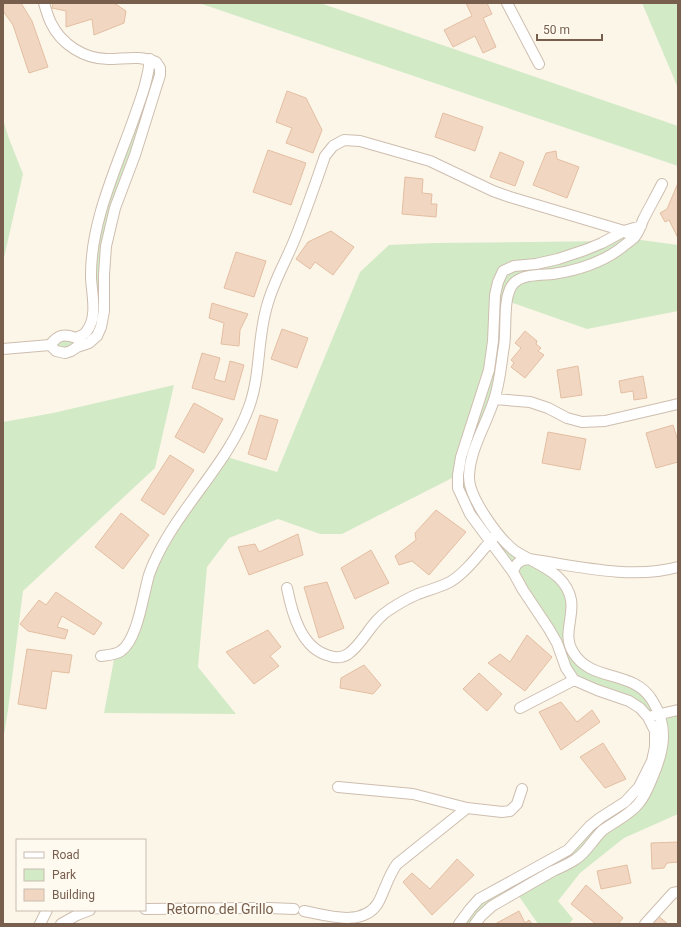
<svg xmlns="http://www.w3.org/2000/svg" width="681" height="927" font-family="Roboto,sans-serif">
<style>
.green{fill:#d3eac7}
.building{fill:#f1d7c1;stroke:#e4bea2}
.lines{fill:none;stroke-linecap:round;stroke-linejoin:round}
.minor-casing{stroke:#cebeaf;stroke-width:12}
.minor{stroke:#fff;stroke-width:10}
.labels{text-anchor:middle;stroke-width:3;stroke-linejoin:round;paint-order:stroke}
.street-label{font-size:14px;fill:#775e4d;stroke:#fffaf0}
</style>
<rect width="100%" height="100%" fill="#fcf6e9"/>
<path class="green" d="M199 3H320L678 126V166Z
M642 3H678V88Z
M150 59 160 68 115 208 104 311 89 343 56 351V338H76L91 325 94 241Z
M3 119 8 136 23 174 3 262Z
M637 231 628 240H641L678 245V311L587 329 507 301 501 369 469 475 498 533 564 584 569 626 580 661 635 683 659 714 678 710V814L624 838 580 873 558 901 573 919 569 924H538L516 892 475 924H459L470 909 549 861 625 802 652 761 655 731 640 708 574 680 557 643 470 514 458 475 342 534H320L278 519 229 538 207 567 198 667 236 714 104 713 115 654 129 643 149 574 224 456 277 472 360 272 389 245 434 243 609 241Z
M174 385 155 468 23 591 8 710 3 741V422L53 413Z"/>
<path class="building" d="M3 3H21L32 21 48 67 29 73 13 25 3 11Z
M53 3H114L126 11 124 23 94 35 92 19 66 27V11L52 8Z
M466 3H487L492 14 483 18 496 47 483 53 475 36 453 47 444 30 472 16Z
M287 91 306 98 322 130 313 153 286 143 292 128 276 122Z
M443 113 483 127 475 151 435 137Z
M268 150 306 163 291 205 253 192Z
M556 151 557 159 579 167 567 198 533 185 546 153Z
M500 152 524 162 515 186 490 177Z
M405 177 423 179 422 193 432 194 431 204H437L436 217 402 214Z
M678 183V238L669 220 665 222 660 213 667 209Z
M331 231 354 247 333 275 315 262 310 269 296 259 308 242Z
M236 252 266 261 254 297 224 288Z
M212 303 248 314 240 330 239 346 221 344 224 323 209 318Z
M282 329 308 338 297 368 271 359Z
M525 331 537 341 536 344 541 348 538 351 544 355 525 378 511 367 514 363 511 360 521 348 515 343Z
M202 353 220 358 214 379 225 382 230 361 244 365 234 400 192 388Z
M578 366 582 395 561 398 557 370Z
M643 376 647 398 634 400 633 391 621 393 619 381Z
M194 403 223 419 204 453 175 437Z
M260 415 278 420 266 460 248 454Z
M673 425 678 441V462L656 468 646 433Z
M548 432 586 439 580 470 542 463Z
M170 455 194 470 164 515 141 500Z
M436 510 466 532 429 575 412 561 399 565 395 556 416 540 415 533Z
M121 513 149 535 123 569 95 547Z
M298 534 303 555 249 575 238 547 255 544 259 552Z
M371 550 389 583 355 599 341 568Z
M327 582 344 628 319 638 304 587Z
M56 592 102 623 94 635 62 616 57 627 68 630 65 639 28 631 20 624 39 600 46 605Z
M268 630 281 647 270 656 279 666 254 684 226 652Z
M527 635 552 657 525 691 488 663 500 654 510 662Z
M27 649 72 655 69 673 52 671 46 709 18 704Z
M364 665 381 685 373 694 340 688 341 678Z
M479 673 502 694 487 711 463 689Z
M561 702 577 722 592 710 600 722 561 750 539 712Z
M603 743 626 779 605 788 580 757Z
M678 842V862L667 863 664 868 652 869 651 843Z
M457 859 474 875 432 915 403 882 412 873 430 889Z
M627 865 631 883 601 889 597 871Z
M586 885 623 918 618 924H596L571 904Z
M519 911 525 923 529 920 532 924H495Z
M657 915 668 924H649Z"/>
<g class="lines">
<g class="minor-casing">
<path id="minor" d="M44 3C46 10 48 17 51 23 61 44 84 59 108 59 124 59 140 55 156 62L160 68V75L135 155 115 208 106 246 104 275V311L101 327 97 336 89 343 77 347 71 351 65 353 56 351 50 345
M507 3 539 64
M50 345C58 335 64 333 76 338 80 336 84 335 86 332 98 318 92 295 91 278 90 223 116 169 134 118 141 98 148 80 150 59
M3 349 50 345
M495 399 530 402 548 408 567 418 582 422 605 421 678 404
M513 572C516 562 520 560 529 559 576 566 632 580 678 567
M287 588C292 613 301 649 330 656 336 658 342 658 348 654 364 643 371 621 389 610 398 604 408 598 418 594 429 590 440 587 450 582 468 571 481 551 495 536
M101 656C108 655 115 655 121 651 138 639 143 595 149 575 151 569 154 562 157 556 183 503 229 462 249 407 261 374 257 339 267 306 273 283 285 263 294 241 305 214 315 185 325 156L333 146 344 140 360 141 430 161 493 191 510 197 624 231 627 233
M520 708 574 680
M652 716 678 710
M338 787 413 794 467 808 502 812 510 811 517 804 522 789
M145 909 269 908 294 909
M304 911C329 916 363 927 378 903 385 890 388 876 397 864L467 808
M40 924 47 910
M61 924 77 915 90 910
M459 924 470 909 479 899 568 850 590 826 600 818 625 802 639 787 652 761 655 747V731L648 717 640 708 629 701 597 690 574 680 566 668 557 643 549 629 523 590 513 572 470 514 458 488V475L461 457 489 370 493 341 495 295 498 282 503 271 514 266 536 264 558 259 585 250 602 243 624 231 641 226
M475 924 481 916 492 906C513 894 533 882 553 871 561 867 569 864 576 859 587 852 593 839 603 830 615 821 630 815 639 803 646 795 649 785 653 776 664 750 669 726 652 700 633 669 591 683 573 652 558 628 587 605 558 577 546 566 529 560 515 551 499 539 468 497 469 476 470 449 486 425 494 400 500 383 501 364 504 346 507 329 502 295 514 283 523 274 541 275 553 274 580 270 605 262 626 244 627 244 633 238 634 238 638 233 641 226 643 220 649 208 656 196 662 184
M645 924 673 893 678 892"/>
</g>
<use href="#minor" class="minor"/>
</g>
<g class="labels">
<g class="street-label">
<text x="220" y="914">Retorno del Grillo</text>
</g>
</g>
<rect width="681" height="927" fill="none" stroke="#775e4d" stroke-width="8"/>
<rect x="16" y="839" width="130" height="72" fill="#fffaf0" stroke="#c9bcaf"/>
<rect x="24" y="852" width="20" height="6" fill="#ffffff" stroke="#c9bcaf"/>
<text x="52" y="859" font-size="12" fill="#775e4d">Road</text>
<rect x="24" y="869" width="20" height="12" fill="#d3eac7" stroke="#c9bcaf"/>
<text x="52" y="879" font-size="12" fill="#775e4d">Park</text>
<rect x="24" y="889" width="20" height="12" fill="#f1d7c1" stroke="#c9bcaf"/>
<text x="52" y="899" font-size="12" fill="#775e4d">Building</text>
<path d="M537 34v6h65v-6" fill="none" stroke="#775e4d" stroke-width="2"/>
<text x="543" y="34" font-size="12" fill="#775e4d" stroke="#fffaf0" stroke-width="3" paint-order="stroke">50 m</text>
</svg>
